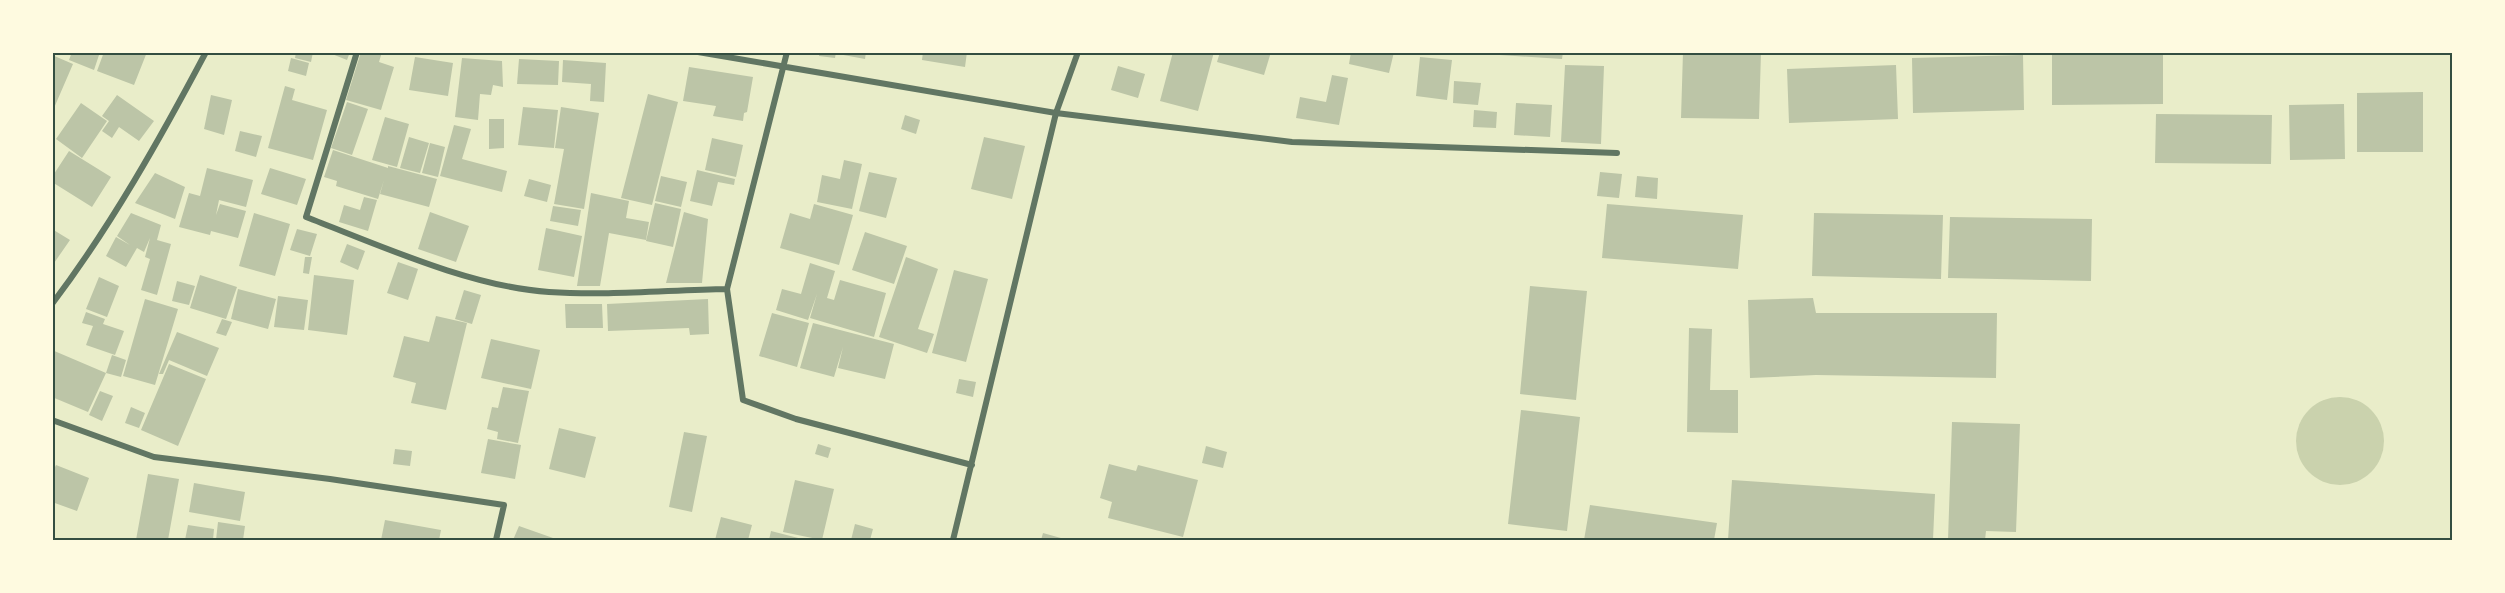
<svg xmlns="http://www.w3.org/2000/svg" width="2505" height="593" font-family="Roboto,sans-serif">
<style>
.green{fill:#cad2ad}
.building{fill:#bcc5a7}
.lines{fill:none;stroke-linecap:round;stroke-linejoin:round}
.minor{stroke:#617663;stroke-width:6}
.neatline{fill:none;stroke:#344e41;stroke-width:2}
</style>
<rect width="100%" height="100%" fill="#e9edc9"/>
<path class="green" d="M2296 441a44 44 0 1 1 88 0a44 44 0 1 1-88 0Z"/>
<path class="building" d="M72 52H100L94 70 69 60Z
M104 52H147L134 85 97 71Z
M296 52H313L311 62 295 58Z
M327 52H350L347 60Z
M361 52H382L379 62 394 67 381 110 346 100Z
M820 52H836L835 58 819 56Z
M839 52H866L865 59 838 54Z
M923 52H967L965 67 922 60Z
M1173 52H1214L1198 111 1160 101Z
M1220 52H1271L1264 75 1217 62Z
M1351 52H1394L1389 73 1349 64Z
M1500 52H1563L1562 59 1500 55Z
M1683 52H1761L1759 119 1681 118Z
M52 55 73 64 54 108 52 107Z
M2023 55 2024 110 1913 113 1912 58Z
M2052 55H2163V104L2052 105Z
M415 57 453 63 448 96 409 90Z
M1420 57 1452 60 1447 100 1416 96Z
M291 58 309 63 306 76 288 71Z
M462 58 502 61 503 87 493 85 491 95 480 94 478 120 455 117Z
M519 59 559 61 558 85 517 84Z
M563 60 606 63 604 102 590 101 591 84 562 82Z
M1565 65 1604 66 1601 144 1561 142Z
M1896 65 1898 119 1789 123 1787 69Z
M1118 66 1145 74 1138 98 1111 90Z
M689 67 753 77 747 112 744 113 743 121 713 116 716 106 683 101Z
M1332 75 1348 78 1339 125 1296 118 1300 97 1326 102Z
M1454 81 1481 83 1478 105 1453 103Z
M285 86 295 89 292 100 327 110 313 160 268 148Z
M2423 92V152H2357V93Z
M648 94 678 102 652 205 621 198Z
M117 95 154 121 139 141 119 127 112 138 102 131 109 121 102 116Z
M211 95 232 100 224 135 204 129Z
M347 102 368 109 352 155 331 148Z
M81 103 107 121 82 158 56 139Z
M1516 103 1552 105 1550 137 1514 135Z
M2344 104 2345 159 2290 160 2289 105Z
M523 107 558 110 554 148 518 145Z
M561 107 599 113 584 209 554 204 564 149 555 148Z
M1474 110 1497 112 1496 128 1473 127Z
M2156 114 2272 115 2271 164 2155 163Z
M905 115 920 120 916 134 901 129Z
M385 117 409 124 397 167 372 160Z
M489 119H504V148L489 149Z
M454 125 471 129 462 159 507 171 502 192 440 176Z
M240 131 262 136 256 157 235 151Z
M409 137 429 143 420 173 400 168Z
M984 137 1025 146 1012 199 971 189Z
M712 138 743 145 736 177 705 170Z
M430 143 445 147 438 177 422 173Z
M333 150 388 168V166L437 179 429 207 380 194 384 180 378 199 336 186 337 181 324 177Z
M69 151 111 177 92 207 52 182V177Z
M844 160 862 164 852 209 817 202 822 175 840 179Z
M207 168 253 180 246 207 219 200 216 215 220 204 246 211 238 238 211 231 210 235 179 227 189 193 200 196Z
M270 168 306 179 297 205 261 194Z
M697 170 735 179 734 185 718 182 712 206 690 201Z
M869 172 897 178 886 218 859 211Z
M1600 172 1622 174 1619 198 1597 196Z
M155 173 185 187 175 219 135 203Z
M661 176 687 182 681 207 655 201Z
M1637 176 1658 178 1657 199 1635 197Z
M529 179 551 185 547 202 524 196Z
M591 193 629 201 626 218 649 222 646 240 609 233 600 286H577Z
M364 197 377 200 368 231 339 222 344 205 360 210Z
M655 203 681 209 673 247 646 241Z
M814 204 853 215 839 265 780 248 790 213 810 219Z
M1607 204 1743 215 1738 269 1602 258Z
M553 206 581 210 578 226 550 221Z
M430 212 469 226 456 262 418 249Z
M684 212 708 219 702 283H666Z
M131 213 161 225 157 240 171 244 157 295 141 290 150 259 145 257 150 238 144 252 137 248 126 267 106 256 116 237 130 245 117 236Z
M254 213 290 224 275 276 239 266Z
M1814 213 1943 215 1941 279 1812 276Z
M1950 217 2092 219 2091 281 1948 278Z
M546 228 582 236 574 277 538 270Z
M52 229 70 240 52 266Z
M297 229 317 234 310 256 290 250Z
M865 232 907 246 894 284 852 270Z
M347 244 365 251 358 270 340 262Z
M305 257H312L309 274 303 273Z
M906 257 938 269 918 329 934 334 927 353 879 337Z
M398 262 418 269 408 300 387 293Z
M810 263 835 271 827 298 834 300 840 280 886 293 874 337 810 318 817 294 808 320 776 310 782 289 801 294Z
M954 270 988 279 966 362 932 353Z
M200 275 237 287 226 319 190 308Z
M314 275 354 280 347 335 308 330Z
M99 277 119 286 107 317 86 309Z
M177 281 195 286 189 305 172 301Z
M1530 286 1587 291 1576 400 1520 394Z
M238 289 276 299 268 329 231 319Z
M464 290 481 295 472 324 455 319Z
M278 296 308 300 304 330 274 327Z
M1813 298 1816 313H1997L1996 378 1816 375 1750 378 1748 300Z
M145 299 178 309 155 385 123 376Z
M708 299 709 334 690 335 689 328 608 331 607 304Z
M565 304H602L603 328H566Z
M86 312 105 319 103 324 124 331 115 355 86 345 93 326 82 323Z
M772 313 809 323 797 367 759 356Z
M436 316 467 323 446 410 411 403 416 383 393 377 404 336 429 342Z
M222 319 232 322 226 336 216 333Z
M813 323 894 344 885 379 838 368 843 347 834 377 800 368Z
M1689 328 1712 329 1710 390H1738V433L1687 432Z
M177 332 219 348 207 376 169 360 163 374H159Z
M491 339 540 350 531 389 481 378Z
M52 350 106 373 88 412 52 397Z
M112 355 126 360 121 377 106 373Z
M169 364 206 379 178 446 141 430Z
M959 379 976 382 973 397 956 393Z
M503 387 529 391 518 443 497 439 498 432 487 429 492 407 498 408Z
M100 391 113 396 102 421 89 415Z
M131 407 145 413 139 428 125 423Z
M1521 410 1580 417 1567 531 1508 524Z
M1952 422 2020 424 2016 532 1986 531 1985 540H1948Z
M559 428 596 437 585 478 549 469Z
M684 432 707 436 692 512 669 507Z
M488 439 521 445 515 479 481 473Z
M818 444 831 448 828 458 815 454Z
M1206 446 1227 452 1223 468 1202 463Z
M395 449 412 451 410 466 393 464Z
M1109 464 1136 471 1138 465 1198 480 1183 537 1108 518 1112 502 1100 498Z
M56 465 89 478 77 511 52 502V473Z
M148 474 179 479 168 540H136Z
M795 480 834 489 822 540 783 532Z
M1732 480 1935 494 1933 540H1728Z
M194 483 245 492 240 521 189 512Z
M1590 505 1717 523 1714 540H1584Z
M721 517 752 525 748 540H715Z
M385 520 441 530 439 540H381Z
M218 522 245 526 243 540H216Z
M855 524 873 529 870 540H851Z
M188 525 214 529 213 540H185Z
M519 526 553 538V540H513Z
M771 531 806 540H769Z
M1043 533 1068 540H1041Z"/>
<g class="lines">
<path class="minor" d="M357 52 306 217C379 245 471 287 549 292 608 296 668 290 727 289
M698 52 1056 113 1292 142 1617 153
M787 52 727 289 743 400 796 419 972 465
M52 304C111 226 160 139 206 52
M52 420 154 457 330 479 504 505 496 540
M953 540 1056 113 1078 52"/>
</g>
<rect width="2505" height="593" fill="none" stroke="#fefae0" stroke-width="108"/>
<rect x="54" y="54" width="2397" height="485" class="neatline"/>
</svg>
